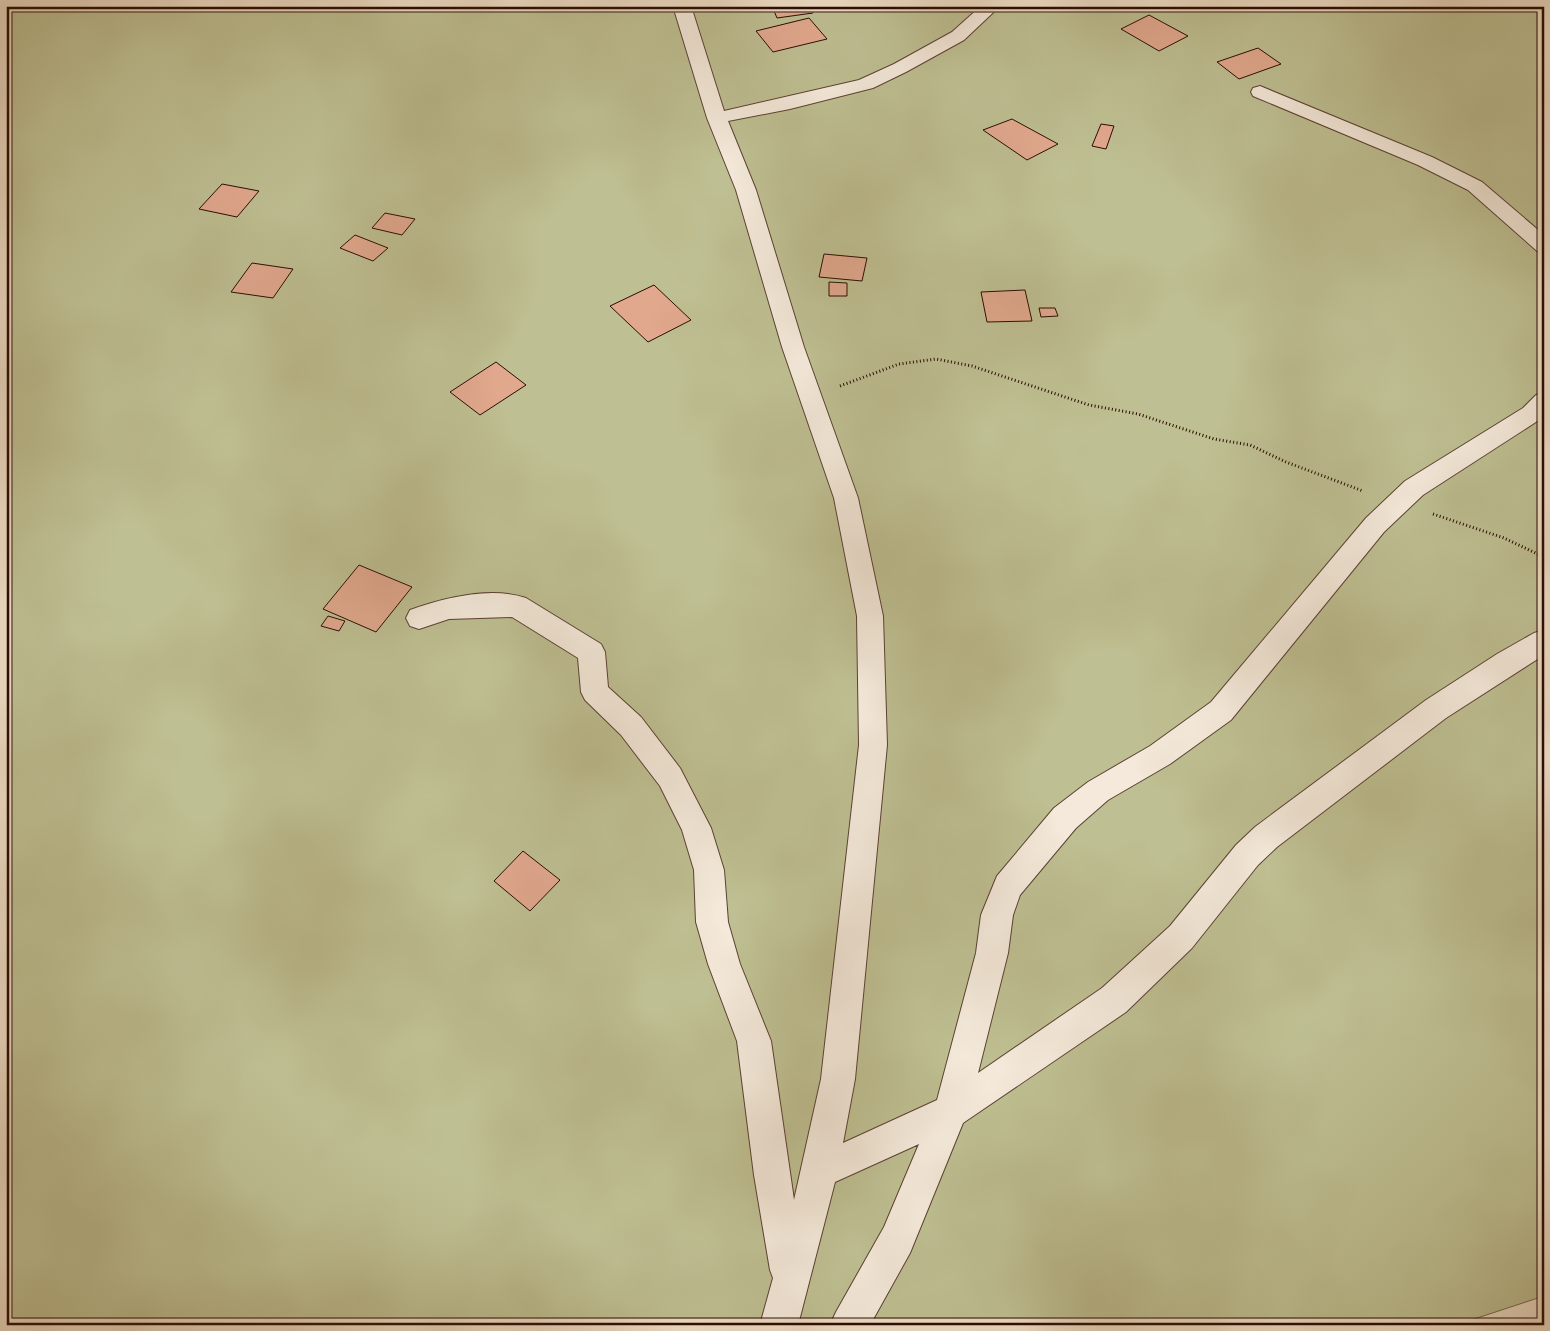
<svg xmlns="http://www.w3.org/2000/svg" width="1550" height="1331" font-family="Alegreya,serif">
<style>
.green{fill:#bebf92;stroke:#74664a}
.building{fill:#e1a88e;stroke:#2a0c02}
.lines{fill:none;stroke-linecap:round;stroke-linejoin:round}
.minor-casing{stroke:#5b4033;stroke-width:2}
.path{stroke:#2a0c02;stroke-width:3;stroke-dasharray:1 2.5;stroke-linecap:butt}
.minor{fill:#f4e9da;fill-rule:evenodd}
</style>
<rect width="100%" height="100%" fill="#eeddc6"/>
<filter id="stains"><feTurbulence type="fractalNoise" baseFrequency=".004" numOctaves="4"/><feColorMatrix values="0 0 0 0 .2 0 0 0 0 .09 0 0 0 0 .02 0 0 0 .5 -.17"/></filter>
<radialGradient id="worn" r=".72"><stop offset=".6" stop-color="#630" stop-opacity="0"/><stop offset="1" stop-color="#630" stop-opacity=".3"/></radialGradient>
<path class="green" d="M6 6H1544V1296L1456 1325H6Z"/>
<path class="building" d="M772 6H810L813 13 777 18Z
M1149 15 1188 36 1159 51 1121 29Z
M809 18 827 39 773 52 756 31Z
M1258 48 1281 64 1239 79 1217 62Z
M1012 119 1058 144 1027 160 983 130Z
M1101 124 1114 126 1106 149 1092 146Z
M222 184 259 191 237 217 199 209Z
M385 213 415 219 402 235 372 228Z
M355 235 388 248 373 261 340 248Z
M824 254 867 258 862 281 819 277Z
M252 263 293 269 273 298 231 292Z
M829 282 847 283V296H829Z
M654 285 691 320 648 342 610 306Z
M1025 290 1032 321 987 322 981 292Z
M1039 308H1055L1058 316 1041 317Z
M496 362 526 385 480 415 450 392Z
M359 565 412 587 376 632 323 609Z
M328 616 345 621 339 631 321 626Z
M523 851 560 880 530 911 494 881Z"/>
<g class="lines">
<g class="minor-casing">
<path id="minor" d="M673 6H691L724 111 859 80 894 64 952 32 981 6H1000L964 40 906 72 873 88 790 109 728 121 756 190 804 347 858 498 883 616 887 745 855 1079 843 1143 937 1100 976 953 981 915 997 876 1054 808 1088 782 1150 746 1211 702 1366 518 1405 481 1523 408 1536 395 1544 393V416L1539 420 1423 495 1384 532 1231 720 1170 764 1108 800 1076 828 1020 895 1013 915 1008 953 978 1073 1102 988 1170 926 1236 845 1255 827 1426 700 1497 654 1534 633 1544 630V655L1446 718 1277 847 1258 865 1192 948 1126 1012 963 1123 910 1253 870 1325H830L836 1312 884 1227 919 1144 835 1182 798 1325H760L773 1278 770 1270 754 1175 737 1041 708 964 696 922 694 870 682 830 660 786 621 735 585 700 581 692 578 658 512 617 449 619 419 629 410 626 406 618 410 610C444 598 490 586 526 598L601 644 605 652 608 687 641 717 680 768 711 828 724 870 728 922 740 964 771 1041 794 1200 821 1079 859 745 857 616 834 498 782 347 736 190 707 118Z
M1260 86 1432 157 1482 182 1544 235V253L1537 251 1468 190 1418 165 1253 96 1251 92 1253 88Z"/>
</g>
<path class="path" d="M840 386 899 364 936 359 972 366 1089 405 1138 414 1214 439 1250 445 1286 462 1363 491
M1433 514 1504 538 1544 557"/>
<use href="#minor" class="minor"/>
</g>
<rect width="1550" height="1331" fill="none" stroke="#eeddc6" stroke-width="25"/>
<rect x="8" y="8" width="1535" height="1316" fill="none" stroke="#2a0c02" stroke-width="2.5"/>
<rect x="12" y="12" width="1525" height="1306" fill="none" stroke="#2a0c02"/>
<rect width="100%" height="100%" filter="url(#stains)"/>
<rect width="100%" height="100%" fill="url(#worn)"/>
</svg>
